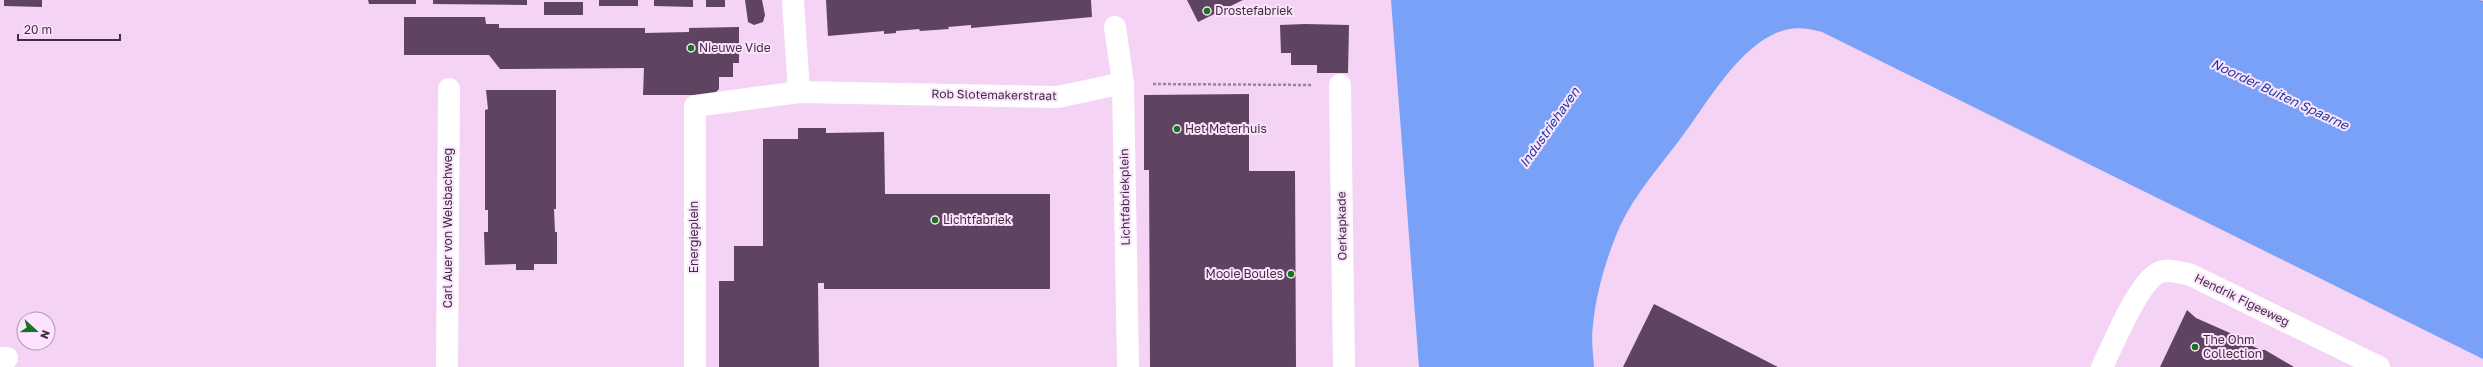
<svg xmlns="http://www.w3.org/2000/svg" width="2483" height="367" font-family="'Golos Text',sans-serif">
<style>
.water{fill:#79a1f8}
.building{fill:#5f4461}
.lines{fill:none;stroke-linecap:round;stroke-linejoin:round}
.path{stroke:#9a839b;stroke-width:2.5;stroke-dasharray:3 2;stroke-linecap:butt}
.minor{stroke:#fff;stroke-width:22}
.poi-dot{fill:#157321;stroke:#fde3fe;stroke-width:1.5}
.labels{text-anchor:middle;stroke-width:4;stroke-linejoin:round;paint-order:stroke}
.poi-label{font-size:12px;fill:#3d303e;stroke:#fde3fe;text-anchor:start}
.street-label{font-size:12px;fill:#3d303e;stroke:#fde3fe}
.water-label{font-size:13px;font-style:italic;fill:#1a3fa1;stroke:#fde3fe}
</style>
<rect width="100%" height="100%" fill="#f4d3f5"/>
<path class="water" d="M1391 0H2480L2483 1V359L1822 32C1804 27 1789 26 1772 35 1735 53 1705 106 1681 138 1660 166 1635 194 1620 226 1607 256 1596 292 1593 325 1591 338 1593 353 1594 367H1419Z"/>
<path class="building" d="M4 0H42V7L4 6Z
M368 0H416V4H369Z
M433 0H527V5L433 4Z
M599 0H638V6H599Z
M654 0H693V7L654 6Z
M706 0H725V7H706Z
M745 0H762L765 15 763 22 754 25 748 22Z
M826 0H1091L1092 17 971 28V25L948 27 949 29 920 31 919 29 896 31V33L884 34V31L828 36Z
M1187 0H1243L1198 22Z
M544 2H583V15H544Z
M404 17H485L486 24H499V28H645V33L689 32V28L739 27V63H733V77H719V89L713 95H643L644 68 500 69 489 55H404Z
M1305 24 1349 25 1348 73H1317V65H1291V53H1281L1280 25Z
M486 90H556V209H554L555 232H557V264H534V270H516V264L485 265 484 232H488V210H485V110L488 109Z
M1249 94V171H1295L1296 367H1150L1149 170H1144V95Z
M798 128H826V133L884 132 885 194H1050V289H824V283H818L819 367H719V281H734V246H763V139H798Z
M1654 304 1778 367H1623Z
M2187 310 2196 318 2230 333 2235 338 2261 350H2265L2294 367H2160Z"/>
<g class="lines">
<path class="path" d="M1153 84 1312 85"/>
<path class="minor" d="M793 0 799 92
M1115 27 1123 83 1128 367
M1340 85 1344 367
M0 358H7
M447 367 449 89
M695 367V106L799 92 1058 97 1123 83
M2102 367C2113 345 2138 283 2158 273 2167 268 2182 273 2191 275L2379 367"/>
</g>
<g class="poi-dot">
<circle cx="1207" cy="11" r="4"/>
<circle cx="691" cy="48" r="4"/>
<circle cx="1177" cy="129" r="4"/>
<circle cx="935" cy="220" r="4"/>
<circle cx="1291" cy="274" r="4"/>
<circle cx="2195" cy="347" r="4"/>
</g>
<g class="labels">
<g class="poi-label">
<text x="1215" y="15">Drostefabriek</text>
<text x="699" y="52">Nieuwe Vide</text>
<text x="1185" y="133">Het Meterhuis</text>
<text x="943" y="224">Lichtfabriek</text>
<text x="1283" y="278" text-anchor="end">Mooie Boules</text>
<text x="2203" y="344">The Ohm<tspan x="2203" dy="14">Collection</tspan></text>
</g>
<g class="street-label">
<text transform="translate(994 95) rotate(1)" y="4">Rob Slotemakerstraat</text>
<text transform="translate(1125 197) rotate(-91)" y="4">Lichtfabriekplein</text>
<text transform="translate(1342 226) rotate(-91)" y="4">Oerkapkade</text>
<text transform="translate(448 228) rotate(-90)" y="4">Carl Auer von Welsbachweg</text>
<text transform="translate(694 237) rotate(-90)" y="4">Energieplein</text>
<text transform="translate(2242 300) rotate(26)" y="4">Hendrik Figeeweg</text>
</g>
<g class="water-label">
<text transform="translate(2280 94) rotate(25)" y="5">Noorder Buiten Spaarne</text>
<text transform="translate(1549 127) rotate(-55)" y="5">Industriehaven</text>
</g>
</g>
<g transform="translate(36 331) rotate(111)"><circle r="19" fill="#fde3fe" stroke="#b09bb1"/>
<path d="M0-3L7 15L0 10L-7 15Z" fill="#157321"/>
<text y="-6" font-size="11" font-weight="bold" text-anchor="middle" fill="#3d303e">N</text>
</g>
<path d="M18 34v6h102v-6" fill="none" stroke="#3d303e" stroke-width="2"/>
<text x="24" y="34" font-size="12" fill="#3d303e" stroke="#fde3fe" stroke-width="3" paint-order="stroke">20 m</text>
</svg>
